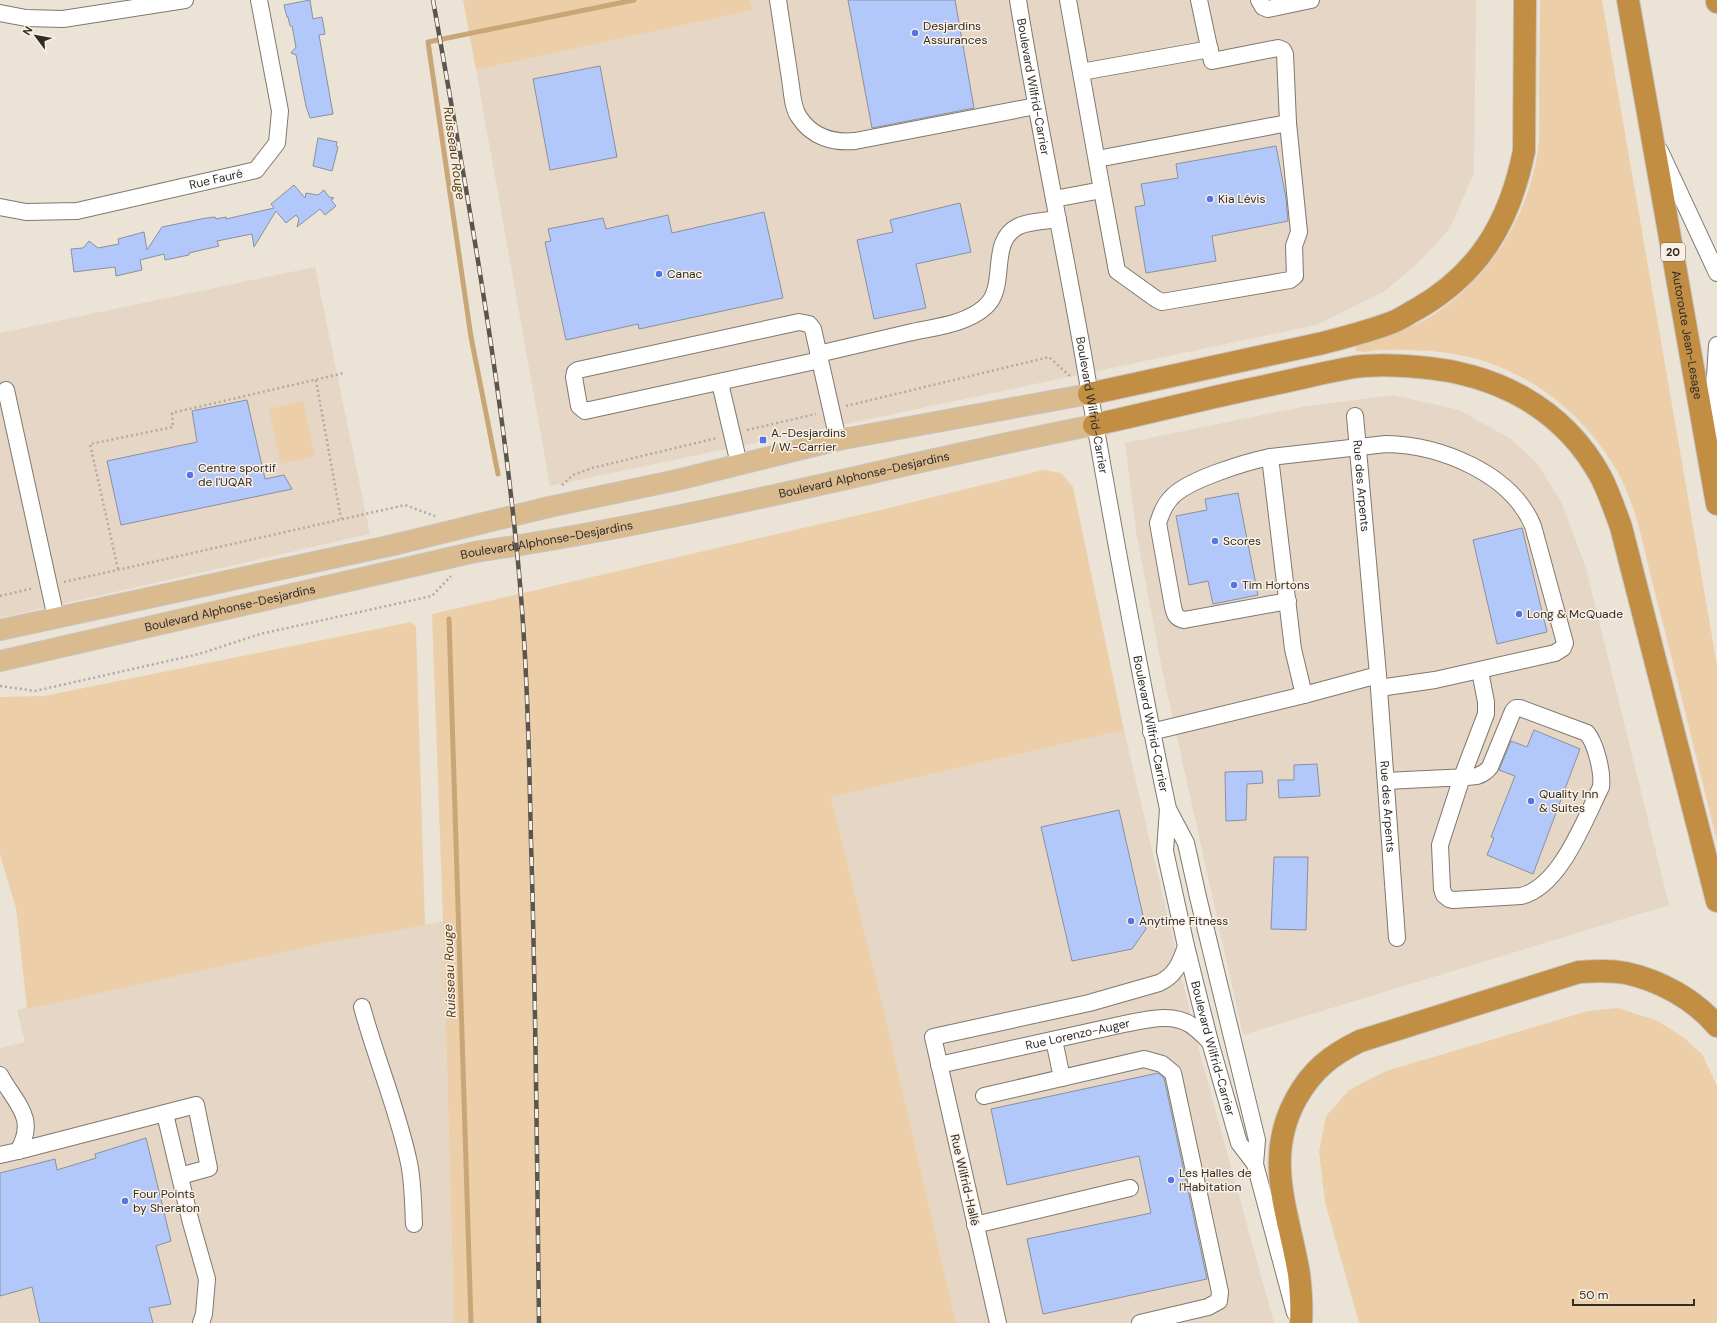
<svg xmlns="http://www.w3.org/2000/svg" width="1717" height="1323" font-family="'DM Sans',sans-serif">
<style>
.built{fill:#e5d6c5}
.green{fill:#eccfa9}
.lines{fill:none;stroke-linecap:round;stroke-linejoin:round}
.stream{stroke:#c9a677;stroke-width:5}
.building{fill:#b3c8fa;stroke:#8b909c}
.minor-casing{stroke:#80786d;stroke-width:18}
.major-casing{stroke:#c5c4c3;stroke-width:22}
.highway-casing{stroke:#c5c4c3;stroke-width:24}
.path{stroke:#b2aaa1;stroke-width:2.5;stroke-dasharray:2 3;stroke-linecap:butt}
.minor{stroke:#fff;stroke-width:16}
.major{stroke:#dabb8f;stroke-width:20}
.highway{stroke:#c18e44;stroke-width:22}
.rail-casing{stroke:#5a554f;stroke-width:4.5}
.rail{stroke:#faf0e4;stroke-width:3;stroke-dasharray:9;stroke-linecap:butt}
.poi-dot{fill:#5176ea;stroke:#faf0e4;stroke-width:1.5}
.labels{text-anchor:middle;stroke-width:3;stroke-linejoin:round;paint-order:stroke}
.shield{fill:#faf0e4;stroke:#6c6660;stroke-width:1}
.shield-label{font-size:11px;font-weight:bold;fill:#2f2b27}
.poi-label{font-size:12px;fill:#2f2b27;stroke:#faf0e4;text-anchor:start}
.street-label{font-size:12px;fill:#2f2b27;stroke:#faf0e4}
.water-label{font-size:13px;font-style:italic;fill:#573e19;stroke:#faf0e4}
</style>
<rect width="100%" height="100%" fill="#ece3d7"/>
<path class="built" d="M749 0H1476L1474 173 1450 228 1421 260 1385 291 1316 325 550 486 476 70 751 10Z
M315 267 370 534 0 618V333Z
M1393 395 1459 410 1511 439 1536 462 1561 501 1586 568 1669 905 1243 1035 1163 674 1136 531 1125 443 1302 407Z
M1124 730 1197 1043 1274 1323H956L887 1024 831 797Z
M443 921 454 1323H0V1048L25 1042 17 1010 320 944Z"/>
<path class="green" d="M463 0H749L752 10 476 70Z
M1540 0H1602L1717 665V841C1696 757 1676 673 1654 589 1643 546 1636 499 1611 461 1583 417 1539 380 1489 363 1458 352 1420 349 1387 350 1376 350 1366 353 1356 351L1355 347C1379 336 1407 331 1430 317 1491 279 1533 210 1539 139 1540 123 1539 107 1539 91 1539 61 1540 30 1540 0Z
M303 401 315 456 281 464 269 409Z
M1043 470 1061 473 1073 487 1124 730 831 797 887 1024 956 1323H454L443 921 432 614 872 512Z
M411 622 416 626 425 925 320 944 27 1009 16 908 0 855V697L44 696Z
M1618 1008 1658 1021 1683 1037 1702 1054 1717 1086V1323H1359L1325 1202 1319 1152 1326 1116 1349 1090 1386 1071 1588 1011Z"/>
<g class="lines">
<path class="stream" d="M498 474 471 337 428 42 634 0
M449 619 471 1323"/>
</g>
<path class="building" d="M310 0 313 19 322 17 325 34 319 35 333 114 310 118 306 106 296 55 291 53 296 47 292 26H290L288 17H287L284 5Z
M848 0H955L974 108 872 128Z
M600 66 617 157 550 170 533 79Z
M318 138 337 142 336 146 338 147 332 171 313 166Z
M1276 146 1286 198 1288 221 1212 236 1216 261 1146 273 1135 207 1145 205 1141 184 1178 178 1176 164Z
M294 185 305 198 306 193 318 195 324 190 329 197 334 198 331 200 336 206 325 215 320 209 297 227 299 219 296 215 286 223 276 211 254 247 252 234 217 241 219 246 189 253V255L165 260 164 254 140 260 142 270 116 276 115 267 74 272 71 249 83 248 89 241 98 248 119 244 118 239 144 232 147 250 162 227 206 218 215 217 216 219 226 217V219L274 208 271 204Z
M960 203 971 252 916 264 926 308 874 319 857 240 893 232 890 220Z
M764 212 783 298 639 329 638 324 566 340 545 242 551 241 548 229 603 218 606 229 668 215 672 233Z
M247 400 265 479 284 475 292 489 121 525 107 461 197 442 192 411Z
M1238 493 1258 595 1213 604 1208 581 1189 585 1176 516 1207 510 1205 499Z
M1522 528 1547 632 1497 644 1473 540Z
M1534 730 1580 749 1533 874 1487 855 1494 838 1491 837 1515 776 1499 770 1511 741 1527 747Z
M1317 764 1320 796 1279 798 1278 780H1294V765Z
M1262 771 1263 783 1247 784 1246 820 1226 821 1225 772Z
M1119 810 1146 929 1132 949 1072 961 1041 827Z
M1274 857H1308L1306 930 1271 929Z
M1158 1073 1164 1078 1207 1279 1043 1314 1027 1239 1151 1213 1139 1156 1007 1185 991 1109Z
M146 1138 171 1241 156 1246 171 1304 149 1308 153 1323H40L32 1287 0 1296V1173L55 1159 57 1170 96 1158 95 1154Z"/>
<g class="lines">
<g class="minor-casing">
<g id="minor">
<path d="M778 0C782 26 786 52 790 79 792 90 792 107 799 117 812 137 833 143 855 141L1036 106"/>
<path id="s1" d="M1018 0C1037 118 1062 236 1083 354 1109 506 1136 658 1168 809L1165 851 1186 946 1210 1042 1239 1143 1255 1164"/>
<path d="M1259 0 1263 7 1268 9 1311 0"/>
<path d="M0 13 26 18 63 19 185 0"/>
<path d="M1081 72 1210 49"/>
<path d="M1660 151 1717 273"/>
<path d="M1097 159 1288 123 1285 54 1283 50 1278 48 1212 61 1199 0"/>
<path d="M1102 190 1117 271 1156 299 1162 302 1290 280 1295 276 1294 246 1299 232 1288 123"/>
<path d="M1054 199 1102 190 1068 0"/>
<path id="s2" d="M0 207 26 212 77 211 256 170 277 143 280 111 259 0"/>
<path d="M818 354C848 347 878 340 908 333 933 327 965 325 985 307 1009 287 987 241 1019 226 1030 221 1046 221 1058 219"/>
<path d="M820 360 585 411 579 406 574 377 575 372 578 370 799 322 809 324 813 329 838 440"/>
<path d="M720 383 739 464"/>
<path d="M6 390 56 618"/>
<path id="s3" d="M1355 416 1378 675 1397 938"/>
<path d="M1711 438 1717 345"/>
<path d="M1270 457C1246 462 1186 480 1171 498 1164 505 1161 514 1158 523L1173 607C1175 615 1176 618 1184 620L1288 601"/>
<path d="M1304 695 1293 649 1270 457 1386 444C1440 445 1511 473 1533 526L1565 643 1563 648 1555 653 1435 680 1379 688"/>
<path d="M1151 732 1304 695 1378 675"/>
<path d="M1386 781C1406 780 1426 779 1446 778 1456 777 1467 778 1477 776 1483 774 1487 771 1490 767L1513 711 1516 708H1520L1587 733C1596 744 1603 773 1601 787 1584 821 1560 887 1521 896L1453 900 1449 899 1444 895 1442 889 1440 845 1462 777 1486 714V702L1480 671"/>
<path d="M1168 809 1186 843 1198 897 1257 1140 1255 1164 1295 1313"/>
<path d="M362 1007C376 1059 398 1110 409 1163 413 1182 413 1204 414 1224"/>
<path d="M1054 1040 1062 1078"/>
<path id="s4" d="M939 1065 1124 1024C1145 1020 1172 1012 1191 1025 1198 1030 1204 1036 1210 1042"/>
<path d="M0 1075C15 1103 38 1118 18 1151L0 1155"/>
<path d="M984 1096 1144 1059 1162 1064 1173 1073 1220 1292 1219 1301 1208 1307 1140 1323"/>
<path d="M165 1114 190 1219 207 1279 204 1314 201 1323"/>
<path d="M18 1151 196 1105 209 1168 180 1176"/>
<path d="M975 1225 1130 1188"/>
<path d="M998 1323 933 1037 1089 1003 1159 983C1175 976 1181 962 1186 946"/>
</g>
</g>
<g class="major-casing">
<g id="major">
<path d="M0 630 393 545 549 507 677 480 838 440 1089 394"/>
<path id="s5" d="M0 661 475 552C683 522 888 466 1094 425"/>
</g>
</g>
<g class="highway-casing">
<g id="highway">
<path id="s6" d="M1628 0 1717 504"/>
<path d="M1717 0V2"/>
<path d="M1089 394 1323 343C1346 337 1370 331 1393 322 1401 319 1409 313 1417 309 1480 273 1510 221 1524 151L1525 0"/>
<path d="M1094 425C1153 412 1211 397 1270 385 1298 379 1326 372 1354 367 1375 364 1397 365 1418 367 1495 373 1563 407 1601 477 1609 493 1615 510 1621 527L1717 901"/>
<path d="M1301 1323C1302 1307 1301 1291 1299 1274 1289 1213 1263 1159 1296 1099 1312 1070 1331 1055 1360 1041L1579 972C1595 971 1610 970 1626 973 1661 981 1694 999 1717 1026"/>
</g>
</g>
<path class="path" d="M316 380 341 519
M846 406 1049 357 1071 377
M747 430 816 414
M562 485 573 475 592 468 717 438
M118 569 90 444 173 427 172 413 344 373
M64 582 405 505 435 516
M0 596 34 588
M0 686 35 691 199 654 260 634 432 596 451 576"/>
<use href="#minor" class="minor"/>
<use href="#major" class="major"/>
<use href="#highway" class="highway"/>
<g class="rail-casing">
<path id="rail" d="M433 0C466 187 500 373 518 562 527 655 529 748 531 842 536 1002 537 1163 539 1323"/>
</g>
<use href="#rail" class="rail"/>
</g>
<g class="poi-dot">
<circle cx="915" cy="33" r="4"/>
<circle cx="1210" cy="199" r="4"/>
<circle cx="659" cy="274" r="4"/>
<rect x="759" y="436" width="8" height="8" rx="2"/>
<circle cx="190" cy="475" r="4"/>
<circle cx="1215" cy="541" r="4"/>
<circle cx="1234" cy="585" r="4"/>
<circle cx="1519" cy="614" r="4"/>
<circle cx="1531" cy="801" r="4"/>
<circle cx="1131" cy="921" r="4"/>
<circle cx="1171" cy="1180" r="4"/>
<circle cx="125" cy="1201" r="4"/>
</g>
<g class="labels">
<rect class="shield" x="1661" y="243" width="24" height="18" rx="3"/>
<g class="shield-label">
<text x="1673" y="256">20</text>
</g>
<g class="poi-label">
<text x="923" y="30">Desjardins<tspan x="923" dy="14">Assurances</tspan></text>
<text x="1218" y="203">Kia Lévis</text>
<text x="667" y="278">Canac</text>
<text x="771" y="437">A.-Desjardins<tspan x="771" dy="14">/ W.-Carrier</tspan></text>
<text x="198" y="472">Centre sportif<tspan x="198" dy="14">de l'UQAR</tspan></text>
<text x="1223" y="545">Scores</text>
<text x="1242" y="589">Tim Hortons</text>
<text x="1527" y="618">Long &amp; McQuade</text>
<text x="1539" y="798">Quality Inn<tspan x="1539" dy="14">&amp; Suites</tspan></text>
<text x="1139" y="925">Anytime Fitness</text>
<text x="1179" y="1177">Les Halles de<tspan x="1179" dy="14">l'Habitation</tspan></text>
<text x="133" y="1198">Four Points<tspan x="133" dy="14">by Sheraton</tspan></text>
</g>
<g class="street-label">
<text dy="4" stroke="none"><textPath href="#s1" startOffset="88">Boulevard Wilfrid-Carrier</textPath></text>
<text dy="4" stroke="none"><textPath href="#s2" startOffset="220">Rue Fauré</textPath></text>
<text dy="4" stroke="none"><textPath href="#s6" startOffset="340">Autoroute Jean-Lesage</textPath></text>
<text dy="4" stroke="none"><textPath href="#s1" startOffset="412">Boulevard Wilfrid-Carrier</textPath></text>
<text dy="4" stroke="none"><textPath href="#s5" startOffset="884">Boulevard Alphonse-Desjardins</textPath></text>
<text dy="4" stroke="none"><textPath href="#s3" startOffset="70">Rue des Arpents</textPath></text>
<text dy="4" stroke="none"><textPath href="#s5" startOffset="560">Boulevard Alphonse-Desjardins</textPath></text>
<text dy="4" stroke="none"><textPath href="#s5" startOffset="236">Boulevard Alphonse-Desjardins</textPath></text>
<text dy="4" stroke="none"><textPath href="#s1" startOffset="736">Boulevard Wilfrid-Carrier</textPath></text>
<text dy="4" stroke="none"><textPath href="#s3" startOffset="392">Rue des Arpents</textPath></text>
<text dy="4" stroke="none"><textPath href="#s4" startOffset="142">Rue Lorenzo-Auger</textPath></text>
<text dy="4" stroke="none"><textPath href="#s1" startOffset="1068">Boulevard Wilfrid-Carrier</textPath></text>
<text transform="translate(965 1180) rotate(77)" y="4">Rue Wilfrid-Hallé</text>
</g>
<g class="water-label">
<text transform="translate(455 153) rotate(82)" y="5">Ruisseau Rouge</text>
<text transform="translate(449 971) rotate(-92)" y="5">Ruisseau Rouge</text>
</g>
</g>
<g transform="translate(36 36) rotate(302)" stroke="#faf0e4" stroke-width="3" paint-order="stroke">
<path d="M0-3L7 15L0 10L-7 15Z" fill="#2f2b27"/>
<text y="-6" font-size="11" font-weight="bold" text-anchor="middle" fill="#2f2b27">N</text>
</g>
<path d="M1573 1299v6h121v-6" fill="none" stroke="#2f2b27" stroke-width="2"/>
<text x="1579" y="1299" font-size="12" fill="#2f2b27" stroke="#faf0e4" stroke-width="3" paint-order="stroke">50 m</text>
</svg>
